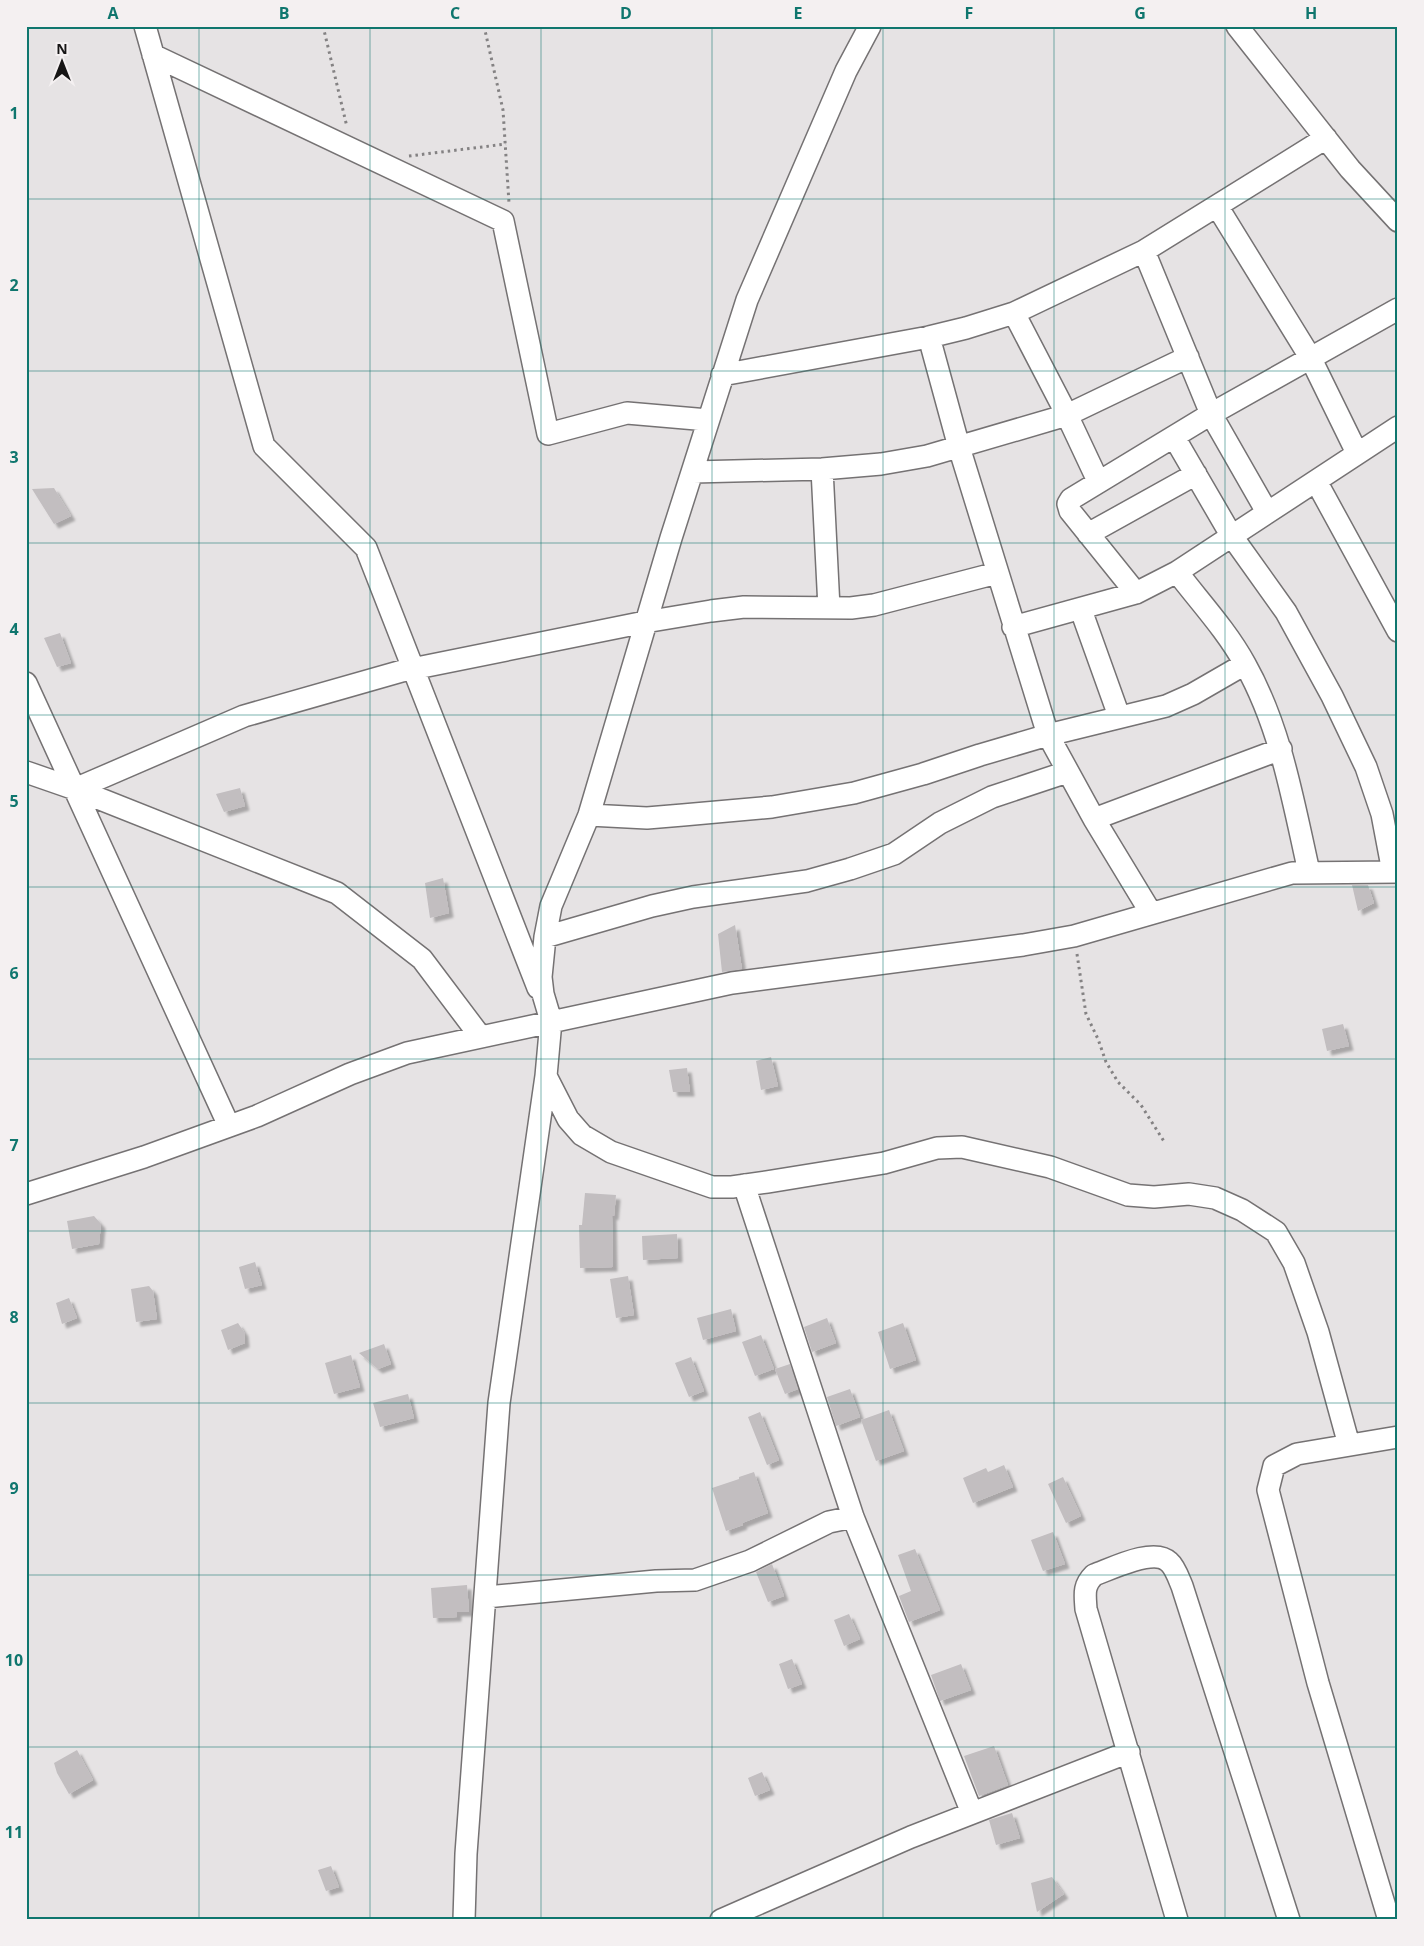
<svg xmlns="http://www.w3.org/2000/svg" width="1424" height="1946" font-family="'Open Sans',sans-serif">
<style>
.building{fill:#c2bec0;filter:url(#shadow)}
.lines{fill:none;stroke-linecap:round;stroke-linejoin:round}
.minor-casing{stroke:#757273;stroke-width:24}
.path{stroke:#848283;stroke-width:3;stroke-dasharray:2.5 4;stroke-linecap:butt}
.minor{stroke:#fff;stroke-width:21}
.grid{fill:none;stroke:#0f766e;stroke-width:1;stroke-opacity:0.55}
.neatline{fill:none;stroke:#0f766e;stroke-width:2}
.grid-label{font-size:16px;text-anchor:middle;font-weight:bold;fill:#0f766e}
</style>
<defs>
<filter id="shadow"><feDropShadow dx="4.5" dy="4.5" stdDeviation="1" flood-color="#0004"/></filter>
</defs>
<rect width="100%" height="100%" fill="#e6e3e4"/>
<path class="building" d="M54 488 71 516 54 524 32 489Z
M60 633 71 663 57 667 44 638Z
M240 788 245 806 224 812 216 794Z
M443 878 449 913 430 918 425 883Z
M1352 885H1368L1374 903 1358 911Z
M735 925 742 969 722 972 718 934Z
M1343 1024 1349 1046 1327 1051 1322 1029Z
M771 1057 778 1086 761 1090 756 1061Z
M687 1068 690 1092H673L669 1070Z
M585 1193 616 1195 614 1216 612 1215 613 1267 580 1268 579 1225H582Z
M94 1216 101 1224 99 1244 72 1249 67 1221Z
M677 1234 678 1258 643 1260 642 1236Z
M255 1262 262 1285 245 1289 239 1267Z
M628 1276 634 1315 616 1318 610 1279Z
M149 1286 153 1291 157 1319 136 1322 131 1289Z
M69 1298 77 1318 62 1324 56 1303Z
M731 1309 736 1331 703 1340 697 1318Z
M827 1318 836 1343 812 1352 804 1327Z
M238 1323 244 1332 245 1343 228 1350 221 1330Z
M903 1323 916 1360 890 1369 878 1332Z
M761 1335 774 1369 755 1376 742 1342Z
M384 1344 391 1364 378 1369 359 1353Z
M351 1355 360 1387 334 1394 325 1363Z
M691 1357 704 1391 689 1397 675 1363Z
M790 1364 798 1389 785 1394 775 1369Z
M850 1389 860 1417 836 1426 827 1397Z
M408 1394 414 1418 380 1427 373 1403Z
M889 1410 904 1451 876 1461 861 1420Z
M760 1412 779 1460 767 1465 748 1417Z
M1004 1465 1013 1487 973 1503 963 1478 986 1468 988 1472Z
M754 1472 768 1513 742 1523 743 1525 726 1531 712 1488 739 1479V1477Z
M1063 1477 1081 1516 1066 1523 1048 1484Z
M1053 1532 1065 1564 1043 1571 1031 1540Z
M915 1549 940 1610 909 1622 899 1596 911 1591 898 1555Z
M772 1564 784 1596 768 1602 756 1572Z
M467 1585 469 1612H457V1617L433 1618 431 1588Z
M849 1614 860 1639 844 1646 834 1620Z
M792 1659 802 1684 788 1689 779 1664Z
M961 1664 971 1690 940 1701 931 1675Z
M994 1746 1008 1785 979 1796 964 1756Z
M77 1750 93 1780 69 1794 57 1773 54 1763Z
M762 1772 770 1790 755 1796 748 1778Z
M1012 1813 1020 1838 996 1845 989 1820Z
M331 1866 339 1887 326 1891 318 1870Z
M1052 1877 1064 1894 1037 1912 1031 1883Z"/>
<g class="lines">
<g class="minor-casing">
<path id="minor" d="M145 26 264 446 366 548 538 988
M1237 26 1350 169 1398 221
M153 55 503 221 548 434 627 413 708 420
M1217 206 1310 357 1357 453
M1144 251 1211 414 1267 512
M1014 313 1067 415 1098 481
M929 337 959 447 1048 735 1094 819 1151 913
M722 375 929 337 966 328 1014 313 1144 251 1326 138
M1174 437 1231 535 1286 612 1332 696 1366 767 1382 814 1393 872
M822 469 829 608
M693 472 822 469 881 464 927 456 1067 415 1188 357
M1316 481 1398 631
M1088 534 1196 474
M1177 572C1200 602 1227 631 1245 664 1281 728 1293 801 1309 872
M1136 593 1070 511 1068 504 1071 499 1211 414 1398 309
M1081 610 1119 716
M1013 627 1136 593 1177 572 1398 427
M26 683 229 1126
M26 772 75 789 337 893 422 959 480 1036
M75 789 244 716 402 671 645 622 711 611 744 607 851 608 874 605 997 573
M589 815 647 818 683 815 772 807 854 793 923 774 980 755 1048 735 1166 706 1193 694 1245 664
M1094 819 1281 749
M545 937 652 906 693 897 807 881 850 869 894 854 940 823 992 797 1067 772
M546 1076 568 1119 582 1135 611 1152 712 1187H732L767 1182 884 1163 937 1148 962 1147 1050 1167 1128 1195 1154 1197 1189 1194 1215 1198 1242 1210 1276 1232 1294 1263 1318 1332 1349 1445
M744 1185 853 1517 972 1813
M26 1194 144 1157 257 1116 350 1074 407 1053 732 983 1023 945 1074 936 1292 873 1398 872
M486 1597 656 1581 695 1580 750 1561 829 1522 853 1517
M464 1920 466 1854 499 1403 546 1076 551 1021 543 994 541 977 545 937 551 906 589 815 671 538 747 300 846 71 870 26
M721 1920 911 1837 1129 1752
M1177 1920 1086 1609C1085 1594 1083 1586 1094 1575 1111 1569 1154 1547 1169 1562 1175 1567 1179 1579 1182 1586L1289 1920
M1389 1920 1318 1683 1268 1490 1274 1466 1297 1454 1398 1437"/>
</g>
<path class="path" d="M323 26 347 127
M484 26 503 110 509 203
M409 156 506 144
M1077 954 1086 1014 1098 1039 1106 1062 1118 1082 1141 1105 1165 1143"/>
<use href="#minor" class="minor"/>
</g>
<path class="grid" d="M199 26V1920M370 26V1920M541 26V1920M712 26V1920M883 26V1920M1054 26V1920M1225 26V1920M26 199H1398M26 371H1398M26 543H1398M26 715H1398M26 887H1398M26 1059H1398M26 1231H1398M26 1403H1398M26 1575H1398M26 1747H1398"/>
<rect width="1424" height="1946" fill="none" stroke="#f4f0f1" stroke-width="55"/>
<g transform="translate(62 62)" stroke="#f4f0f1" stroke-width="4" paint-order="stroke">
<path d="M0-4L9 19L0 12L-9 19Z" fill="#161515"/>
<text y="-8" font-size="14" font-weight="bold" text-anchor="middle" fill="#161515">N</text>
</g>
<rect x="28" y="28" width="1368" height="1890" class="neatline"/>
<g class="grid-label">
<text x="113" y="19">A</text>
<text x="284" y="19">B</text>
<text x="455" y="19">C</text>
<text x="626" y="19">D</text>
<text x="798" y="19">E</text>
<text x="969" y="19">F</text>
<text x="1140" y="19">G</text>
<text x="1311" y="19">H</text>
<text x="14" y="119">1</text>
<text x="14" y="291">2</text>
<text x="14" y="463">3</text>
<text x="14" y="635">4</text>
<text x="14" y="807">5</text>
<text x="14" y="979">6</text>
<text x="14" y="1151">7</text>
<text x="14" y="1323">8</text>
<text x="14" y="1494">9</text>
<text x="14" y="1666">10</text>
<text x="14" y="1838">11</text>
</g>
</svg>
